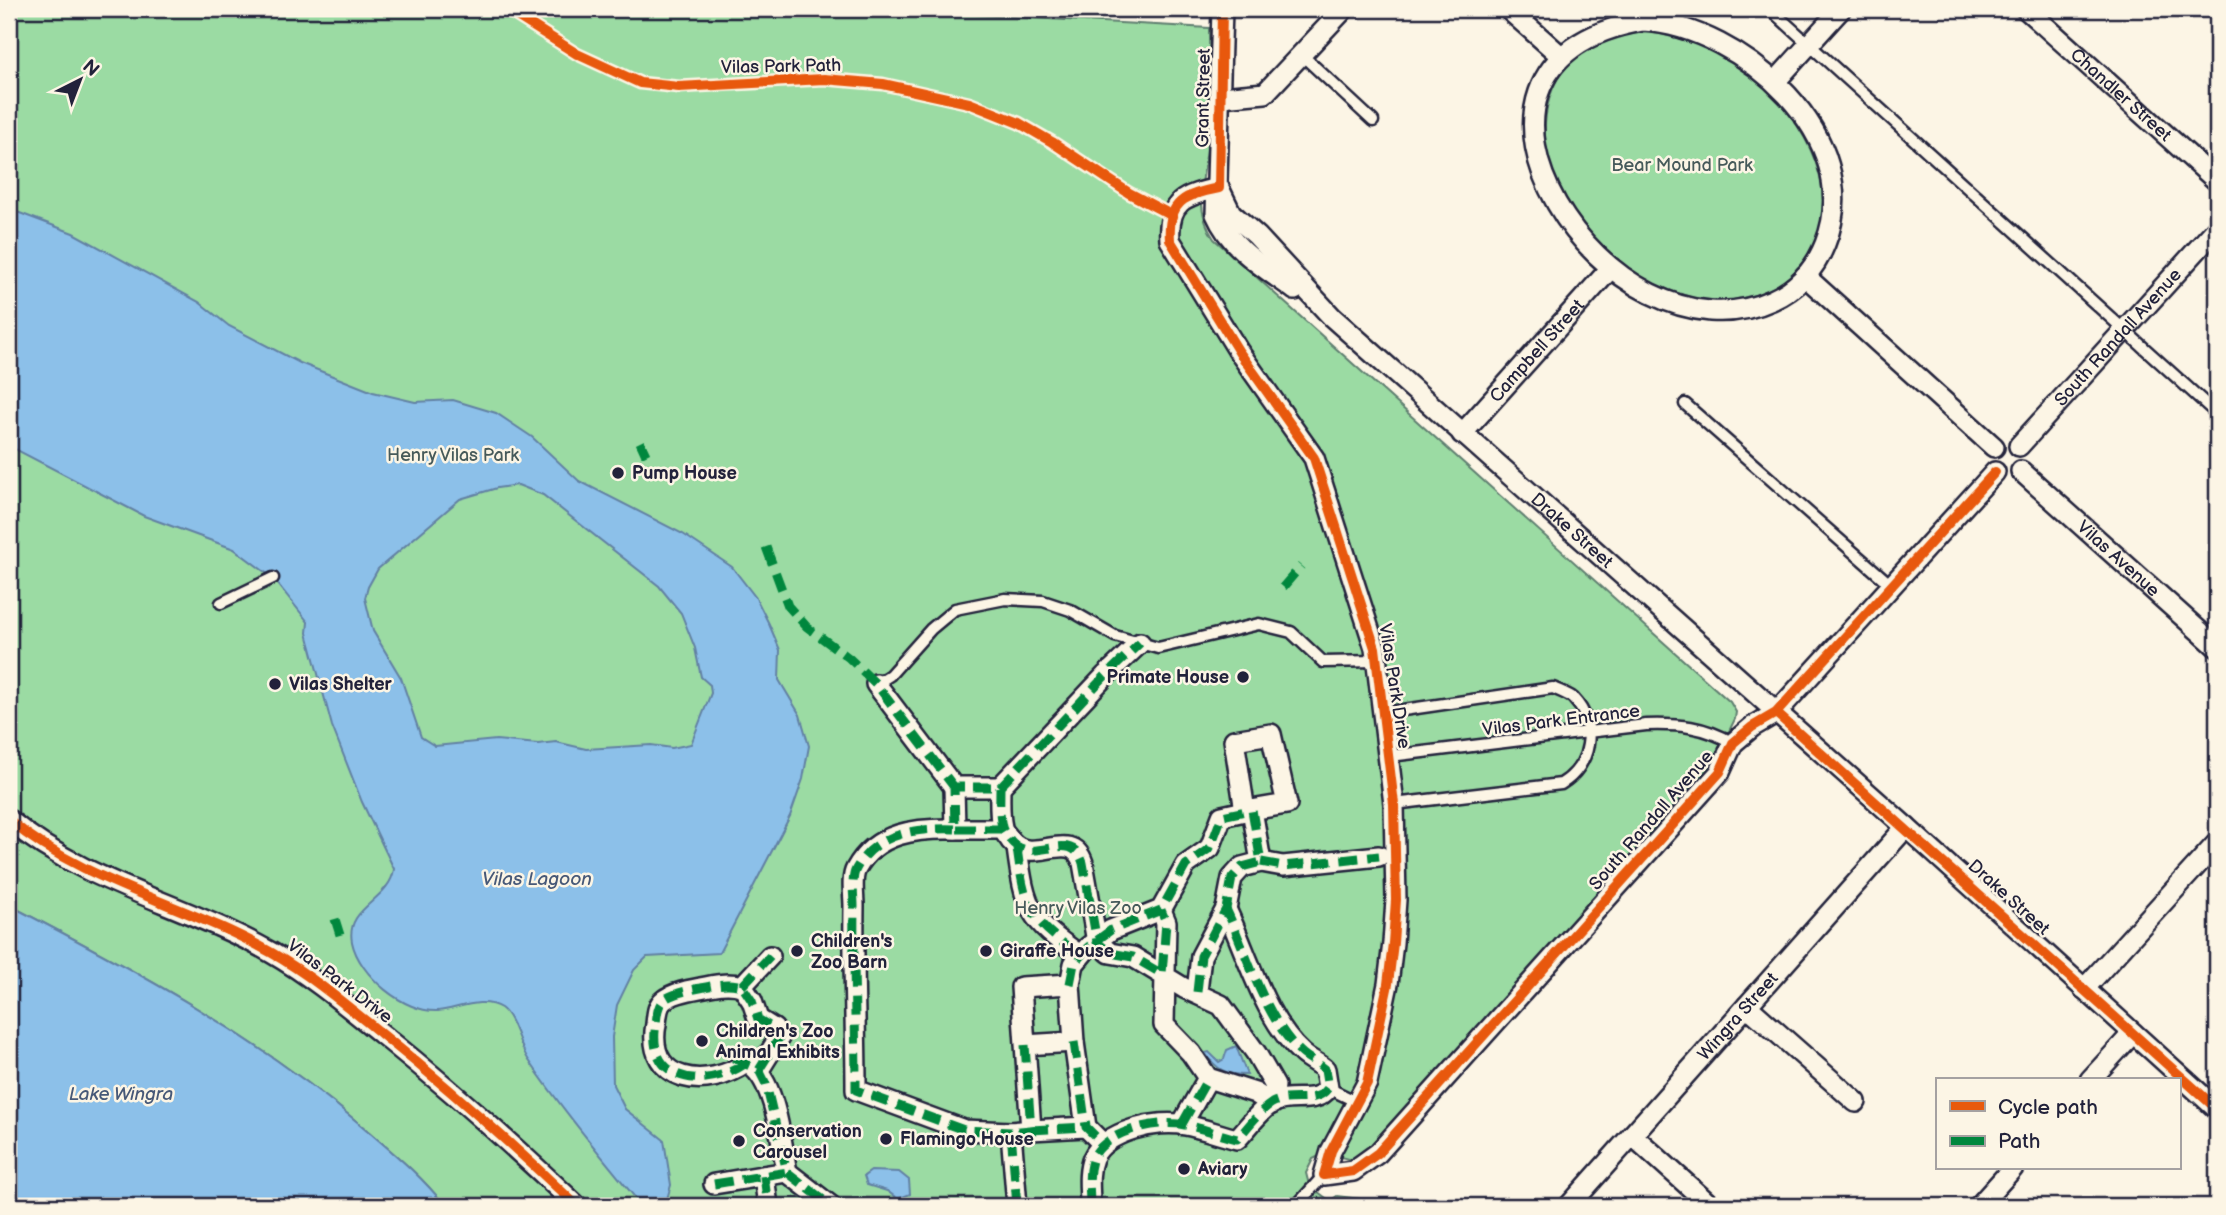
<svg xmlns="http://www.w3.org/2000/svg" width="2226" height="1215" font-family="'Balsamiq Sans',sans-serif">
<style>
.green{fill:#9bdba3;stroke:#5e7e6f;stroke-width:2}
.water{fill:#8cc0e9;stroke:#6281a3;stroke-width:2;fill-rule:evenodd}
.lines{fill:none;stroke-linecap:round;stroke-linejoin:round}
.lane-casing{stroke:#22223b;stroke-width:15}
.street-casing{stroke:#22223b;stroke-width:24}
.lane{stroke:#fcf5e5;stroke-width:10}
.street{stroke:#fcf5e5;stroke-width:19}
.quiet{stroke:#00873e;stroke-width:9;stroke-dasharray:18 9;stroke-linecap:butt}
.cycleway-casing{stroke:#fcf5e5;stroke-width:15}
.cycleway{stroke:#e8590c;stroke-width:10}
.poi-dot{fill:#22223b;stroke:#fcf5e5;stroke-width:2.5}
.labels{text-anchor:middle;stroke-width:5;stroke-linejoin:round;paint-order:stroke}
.street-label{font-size:18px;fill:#22223b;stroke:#fcf5e5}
.park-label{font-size:18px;fill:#465a5a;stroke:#fcf5e5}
.poi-label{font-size:18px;font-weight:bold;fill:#22223b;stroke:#fcf5e5;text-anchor:start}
.water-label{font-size:19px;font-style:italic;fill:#475978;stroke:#fcf5e5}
</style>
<rect width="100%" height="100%" fill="#fcf5e5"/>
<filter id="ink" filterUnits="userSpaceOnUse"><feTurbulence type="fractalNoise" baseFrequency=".0143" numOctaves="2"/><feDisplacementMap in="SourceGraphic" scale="14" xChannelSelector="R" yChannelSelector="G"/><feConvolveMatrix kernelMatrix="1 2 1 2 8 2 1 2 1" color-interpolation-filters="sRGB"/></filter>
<g filter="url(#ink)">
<path class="green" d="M9 9H869L1209 28C1209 63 1211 98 1209 133 1206 171 1191 205 1214 239L1730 702 1736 712 1735 719 1711 768 1370 1147 1352 1160 1325 1153 1313 1159 1306 1173 1309 1185 1330 1201 1337 1196 1360 1199 1366 1206H445C421 1175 391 1151 361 1125 252 1033 134 970 9 905Z
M1647 32C1681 36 1712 48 1740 67 1796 105 1849 187 1809 253 1795 276 1773 293 1746 297 1736 299 1725 303 1715 303 1705 303 1694 298 1684 295 1630 280 1585 236 1558 187 1536 146 1540 81 1581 52 1599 40 1626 34 1647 32Z"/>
<path class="water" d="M9 209 73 233 199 302 229 326 300 363 373 392 415 402 453 400 496 413 532 437 579 481 683 534 732 567 756 598 769 624 780 650 779 680 800 715 809 746 803 779 790 816 719 953 647 957 634 970 617 1005 612 1037 613 1085 625 1109 664 1140 671 1185 665 1206H642C603 1158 563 1111 528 1059 519 1045 513 1016 501 1008 482 996 458 1009 438 1011 404 1013 359 975 352 942 345 906 390 901 394 869L362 802 332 726 307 633 308 622 273 578 234 549 144 516 9 446ZM518 485 543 495 659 586 681 613 695 648 701 677 710 685 711 693 691 744 672 748 651 745 586 749 556 742 538 744 496 740 435 746 421 737 401 678 373 631 365 598 368 587 378 569 460 499 497 488Z
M9 905C135 970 252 1033 361 1125 391 1151 421 1175 445 1206H9Z
M1236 1046 1247 1075C1226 1075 1217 1070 1205 1053L1209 1052 1219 1062 1224 1059 1227 1050Z
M871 1171 899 1172 909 1180 910 1194 898 1199 887 1191 867 1185 864 1176Z"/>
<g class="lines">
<g class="lane-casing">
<path id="lane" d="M1770 9 2217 414
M1302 55 1373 121
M1685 404 1892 586
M221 603 273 578
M876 684 890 675 931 629 955 609 1005 599 1043 601 1070 610 1115 636 1158 648 1259 624 1291 632 1323 662 1377 661
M1383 713 1553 688C1559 691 1568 694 1573 698 1599 725 1591 766 1561 784L1394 804
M1390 756 1646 725C1679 724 1704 726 1733 743
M1328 1088 1357 1102
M1296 1206 1324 1175"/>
</g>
<g class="street-casing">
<g id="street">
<path d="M1222 9 1216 214C1231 249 1265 268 1295 290"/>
<path d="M1508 9 1561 56"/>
<path id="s1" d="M2026 9 2217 181"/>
<path d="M1643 21C1742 27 1868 138 1825 244 1815 269 1797 289 1772 300 1611 374 1402 62 1643 21Z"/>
<path d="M1775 82 1841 9"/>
<path d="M1221 97 1265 93 1344 9"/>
<path d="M1219 188C1185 195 1167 201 1170 240L1239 352 1314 458 1375 648 1394 804 1396 900 1393 943 1388 984 1367 1083 1331 1151 1324 1175 1353 1171 1378 1153 1720 772 1733 743 1752 727 1776 713 1995 472"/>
<path id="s2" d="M1219 188 1231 213 1257 236 1332 317 1906 827 2217 1109"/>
<path d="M1805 276 1994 447"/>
<path id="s3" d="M1462 434 1611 268"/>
<path id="s4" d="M2019 446 2217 228"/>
<path id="s5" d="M2021 471 2217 647"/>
<path d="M876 684 954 787"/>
<path d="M1271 734 1287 804 1245 811 1234 740Z"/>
<path d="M1000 787 1105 676 1140 643"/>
<path d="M9 820C85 884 187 904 272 953 312 976 347 1006 383 1035 450 1089 514 1146 577 1206"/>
<path d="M955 829C917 828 876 832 856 869 851 878 854 895 854 906 853 968 856 1029 856 1090L964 1130 1011 1132"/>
<path d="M1002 829H955L954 787H1000C1000 800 999 815 1002 827 1003 832 1008 836 1011 841 1033 867 1071 826 1083 863L1097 942 1110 953 1133 957 1184 988 1221 1005 1256 1053 1275 1086 1272 1104 1255 1093 1208 1078 1191 1053 1164 1025 1166 922 1161 910"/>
<path d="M1017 848C1025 909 1029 920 1080 955"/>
<path d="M1261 862 1283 866 1379 856"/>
<path d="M1070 984 1074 964 1088 947 1111 930 1161 910 1186 865 1210 848 1222 816 1245 811"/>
<path d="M742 986 770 956"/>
<path d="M2084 989 2217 843"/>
<path d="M1197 992 1201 956 1226 909 1232 878 1242 867 1261 862 1252 810"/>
<path d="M1747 1006 1856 1102"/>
<path d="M1074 1042 1086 1127 1103 1144"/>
<path d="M746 1063C708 1090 645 1084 656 1024 657 1016 657 1005 664 1000 673 993 689 990 700 988 714 985 728 982 742 986L752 1001 758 1019 774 1029 779 1038 759 1070"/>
<path d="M750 1065C776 1082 781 1143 787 1172L831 1206"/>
<path d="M2090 1080 2133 1033"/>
<path d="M1182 1124 1208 1078"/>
<path d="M1031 1130 1086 1127"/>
<path d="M1632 1135 1711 1206"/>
<path d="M764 1176 768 1206"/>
<path d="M714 1184 787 1172"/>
<path d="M1017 1206 1011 1132 1031 1130 1021 987 1070 984 1074 1042 1025 1045"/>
<path d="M1090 1206C1090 1190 1087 1173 1093 1158 1105 1131 1158 1119 1185 1125 1202 1128 1220 1135 1237 1139 1247 1129 1259 1111 1272 1103 1290 1093 1316 1106 1328 1088L1325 1069C1318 1063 1310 1060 1303 1054 1265 1021 1247 953 1226 909"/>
<path id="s6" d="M1569 1206 1906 827"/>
<path d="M1979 1206 2013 1168"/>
</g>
</g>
<use href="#lane" class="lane"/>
<use href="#street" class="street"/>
<path class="quiet" d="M640 442 646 455
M766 547 788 606 807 627 849 658 876 684 954 787
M1283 587 1301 566
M1000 787 1105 676 1140 643
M955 829C917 828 876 832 856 869 851 878 854 895 854 906 853 968 856 1029 856 1090L964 1130 1011 1132
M1002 829H955L954 787H1000C1000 800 999 815 1002 827 1003 832 1008 836 1011 841 1033 867 1071 826 1083 863L1097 942 1110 953 1133 957 1162 974 1166 922 1161 910
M1017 848C1025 909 1029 920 1080 955
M1261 862 1283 866 1379 856
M335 919 340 935
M1070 984 1074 964 1088 947 1111 930 1161 910 1186 865 1210 848 1222 816 1245 811
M742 986 770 956
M1197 992 1201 956 1226 909 1232 878 1242 867 1261 862 1252 810
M1074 1042 1086 1127 1103 1144
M733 1058 759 1070 766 1084 787 1172 831 1206
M746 1063C708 1090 645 1084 656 1024 657 1016 657 1005 664 1000 673 993 689 990 700 988 714 985 728 982 742 986L752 1001 758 1019 774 1029 779 1038 759 1070
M1182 1124 1208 1078
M1031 1130 1086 1127
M764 1176 768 1206
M714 1184 787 1172
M1017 1206 1011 1132 1031 1130 1025 1045
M1090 1206C1090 1190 1087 1173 1093 1158 1105 1131 1158 1119 1185 1125 1202 1128 1220 1135 1237 1139 1247 1129 1259 1111 1272 1103 1290 1093 1316 1106 1328 1088L1325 1069C1318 1063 1310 1060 1303 1054 1265 1021 1247 953 1226 909"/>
<g class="cycleway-casing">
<path id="cycleway" d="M506 9 577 54 640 83 679 87 824 79 883 84 969 103 1019 123 1052 142 1129 193 1171 215
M1222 9 1219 188C1185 195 1167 201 1170 240L1239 352 1314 458 1375 648 1394 804 1396 900 1393 943 1388 984 1367 1083 1331 1151 1324 1175 1353 1171 1378 1153 1720 772 1733 743 1752 727 1776 713 1995 472
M1776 713 2217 1109
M9 820C85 884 187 904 272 953 312 976 347 1006 383 1035 450 1089 514 1146 577 1206"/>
</g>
<use href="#cycleway" class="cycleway"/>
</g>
</g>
<g class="poi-dot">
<circle cx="618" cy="473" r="7"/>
<circle cx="1243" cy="677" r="7"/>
<circle cx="275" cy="684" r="7"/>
<circle cx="797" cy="951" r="7"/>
<circle cx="986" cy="951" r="7"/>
<circle cx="702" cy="1041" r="7"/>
<circle cx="886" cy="1139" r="7"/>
<circle cx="739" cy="1141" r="7"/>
<circle cx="1184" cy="1169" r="7"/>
</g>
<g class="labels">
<g class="street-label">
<text transform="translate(781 66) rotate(-1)" y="6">Vilas Park Path</text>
<text dy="6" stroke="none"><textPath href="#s1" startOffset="128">Chandler Street</textPath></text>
<text transform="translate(1203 98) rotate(-89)" y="6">Grant Street</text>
<text dy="6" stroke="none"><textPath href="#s4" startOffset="147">South Randall Avenue</textPath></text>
<text dy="6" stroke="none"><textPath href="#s3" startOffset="112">Campbell Street</textPath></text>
<text dy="6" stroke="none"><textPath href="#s2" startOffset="494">Drake Street</textPath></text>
<text dy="6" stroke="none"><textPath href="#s5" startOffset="131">Vilas Avenue</textPath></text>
<text transform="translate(1395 686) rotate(81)" y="6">Vilas Park Drive</text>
<text transform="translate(1561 720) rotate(-7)" y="6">Vilas Park Entrance</text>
<text transform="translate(1651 820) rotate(-49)" y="6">South Randall Avenue</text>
<text transform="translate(2009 897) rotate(42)" y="6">Drake Street</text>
<text transform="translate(340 981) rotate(37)" y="6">Vilas Park Drive</text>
<text dy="6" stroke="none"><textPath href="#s6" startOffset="254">Wingra Street</textPath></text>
</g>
<g class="park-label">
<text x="1682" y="171">Bear Mound Park</text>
<text x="453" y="461">Henry Vilas Park</text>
<text x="1078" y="914">Henry Vilas Zoo</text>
</g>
<g class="poi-label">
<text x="632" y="479">Pump House</text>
<text x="1229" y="683" text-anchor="end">Primate House</text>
<text x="289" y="690">Vilas Shelter</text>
<text x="811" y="947">Children's<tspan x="811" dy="21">Zoo Barn</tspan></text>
<text x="1000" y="957">Giraffe House</text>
<text x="716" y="1037">Children's Zoo<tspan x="716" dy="21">Animal Exhibits</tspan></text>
<text x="753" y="1137">Conservation<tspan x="753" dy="21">Carousel</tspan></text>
<text x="900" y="1145">Flamingo House</text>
<text x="1198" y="1175">Aviary</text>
</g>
<g class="water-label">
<text x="537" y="885">Vilas Lagoon</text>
<text x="121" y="1100">Lake Wingra</text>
</g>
</g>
<rect width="2226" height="1215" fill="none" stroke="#fcf5e5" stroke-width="35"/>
<rect x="18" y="18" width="2191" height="1180" fill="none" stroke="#22223b" stroke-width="2.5" filter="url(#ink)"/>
<rect x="1936" y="1078" width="245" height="91" fill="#fcf5e5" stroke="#a5a1a1" stroke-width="2"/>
<rect x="1950" y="1101" width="35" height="10" fill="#e8590c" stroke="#a5a1a1" stroke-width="2"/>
<text x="1998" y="1114" font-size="21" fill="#22223b">Cycle path</text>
<rect x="1950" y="1136" width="35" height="10" fill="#00873e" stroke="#a5a1a1" stroke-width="2"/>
<text x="1998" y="1148" font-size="21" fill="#22223b">Path</text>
<g transform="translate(80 80) rotate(42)" stroke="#fcf5e5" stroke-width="5" paint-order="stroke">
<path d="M0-5L12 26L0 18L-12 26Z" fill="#22223b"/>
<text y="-10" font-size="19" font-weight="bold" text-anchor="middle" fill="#22223b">N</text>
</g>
</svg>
